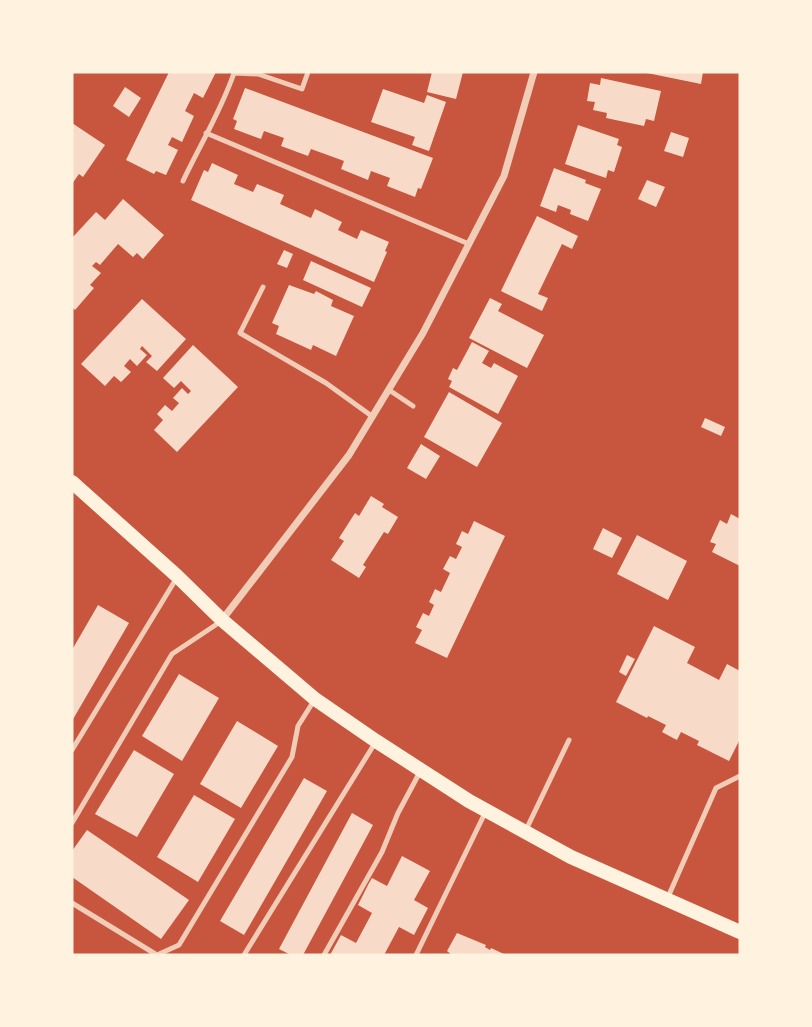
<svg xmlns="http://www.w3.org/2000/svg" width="812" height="1027" font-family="'Nunito Sans',sans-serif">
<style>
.building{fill:#f7dbc8}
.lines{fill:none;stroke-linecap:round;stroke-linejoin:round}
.service{stroke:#f1ccb7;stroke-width:5}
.minor{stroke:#f1ccb7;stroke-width:7}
.secondary{stroke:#fff3e0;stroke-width:14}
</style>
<rect width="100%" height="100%" fill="#c8553d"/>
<path class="building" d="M169 72H216L203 98 194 93 185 111 194 116 182 142 172 137 168 145 178 150 166 175 156 171 154 174 126 160Z
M432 72H463L456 99 427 92Z
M642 72H703L701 84Z
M601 78 661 91 654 121 646 119 644 126 606 118 607 113 593 110 595 102 587 101 590 83 600 85Z
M125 87 141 98 129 117 113 106Z
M245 88 433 158 421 189 418 188 415 197 387 186 390 178 371 171 368 180 341 169 344 161 311 149 308 156 281 146 284 138 264 131 261 139 234 129 237 121 233 119Z
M383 89 424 103 427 95 446 102 429 151 412 145 415 137 371 122Z
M72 123 105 145 83 177 79 174 72 184Z
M578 125 619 139 617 145 622 147 614 172 608 170 606 178 565 164Z
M671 132 689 138 683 157 664 151Z
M212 163 238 175 234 184 253 192 257 184 284 195 280 204 311 218 315 209 342 222 338 230 357 239 361 230 389 242 385 251 387 252 374 282 191 200 204 170 208 172Z
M554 168 586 180 585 183 601 189 588 221 570 214 571 210 558 205 556 212 540 206Z
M647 180 665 187 656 207 638 199Z
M123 199 164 235 143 259 137 253 133 257 118 244 100 265 96 262 92 266 101 273 90 285 94 288 75 310 72 307V238L96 212 105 220Z
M537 216 578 236 572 249 562 244 538 294 548 298 542 311 501 291Z
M284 250 293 254 287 268 277 264Z
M311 261 371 288 362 307 303 280Z
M289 285 314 294 316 291 333 300 331 306 354 316 336 356 313 345 311 350 276 334 279 326 272 323Z
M490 298 502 304 498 311 544 335 527 368 469 338Z
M142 299 186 339 157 371 146 362 152 356 142 346 140 349 147 355 137 366 130 359 124 366 131 372 121 382 114 376 105 386 81 364Z
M472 342 489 351 482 363 491 368 494 363 518 376 498 414 449 387 452 381 448 379 453 368 457 370Z
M193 345 238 387 177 452 154 430 163 420 157 414 165 405 172 411 179 403 173 398 182 388 188 394 191 391 181 381 174 388 163 378Z
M449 392 502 423 477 467 424 437Z
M705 418 725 427 721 436 701 427Z
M421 444 440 456 426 479 407 468Z
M371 496 384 504 382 507 398 517 388 534 384 532 363 565 366 567 359 578 331 560 344 541 339 538 355 513 359 516Z
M731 514 740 519V566L712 552 716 544 710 542 720 520 727 524Z
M474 521 505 536 447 658 415 643 422 630 416 627 423 613 429 616 434 605 429 602 435 589 441 592 450 573 443 569 450 556 456 559 462 547 456 544 462 531 468 534Z
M603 528 622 538 612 558 593 549Z
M637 535 687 561 668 600 617 574Z
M98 605 129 623 72 721V650Z
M654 626 695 647 687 663 719 680 727 664 740 671V739L729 761 697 745 699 741 681 732 677 740 673 738 662 732 666 725 648 716 647 718 616 702Z
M627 655 635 659 626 676 619 672Z
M179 674 219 698 182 761 142 736Z
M237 721 278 746 241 808 200 784Z
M134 750 174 774 137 837 95 814Z
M304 778 327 791 244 935 220 921Z
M194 795 235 819 198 882 157 857Z
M352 813 373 825 303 955H291L279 949Z
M87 830 189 900 161 939 72 877V851Z
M402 856 430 871 414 900 428 908 414 935 399 927 384 955H330L341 935 356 943 372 913 358 905 369 883 372 878 387 886Z
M457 933 486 945 485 947 490 950 491 948 506 955H452L447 951Z"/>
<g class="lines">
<path class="service" d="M206 133 469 244
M183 181C200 145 221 111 234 73L258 74 302 89 308 72
M263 287 240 333 326 383 373 417
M389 390 413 406
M72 750 176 579
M72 823 172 654 220 622
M525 832 569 740
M668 897 716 788 740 776
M72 903 157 955 179 945 292 757 298 726 315 699
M244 955 375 743
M324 955 382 852 398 813 421 770
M416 955 485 813"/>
<path class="minor" d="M222 620 349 455 423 333 504 176 534 72"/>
<path class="secondary" d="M72 482 177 576 222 620 315 699 376 741 469 801 571 857 740 932"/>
</g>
<rect width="812" height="1027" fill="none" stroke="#fff3e0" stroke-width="147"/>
</svg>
